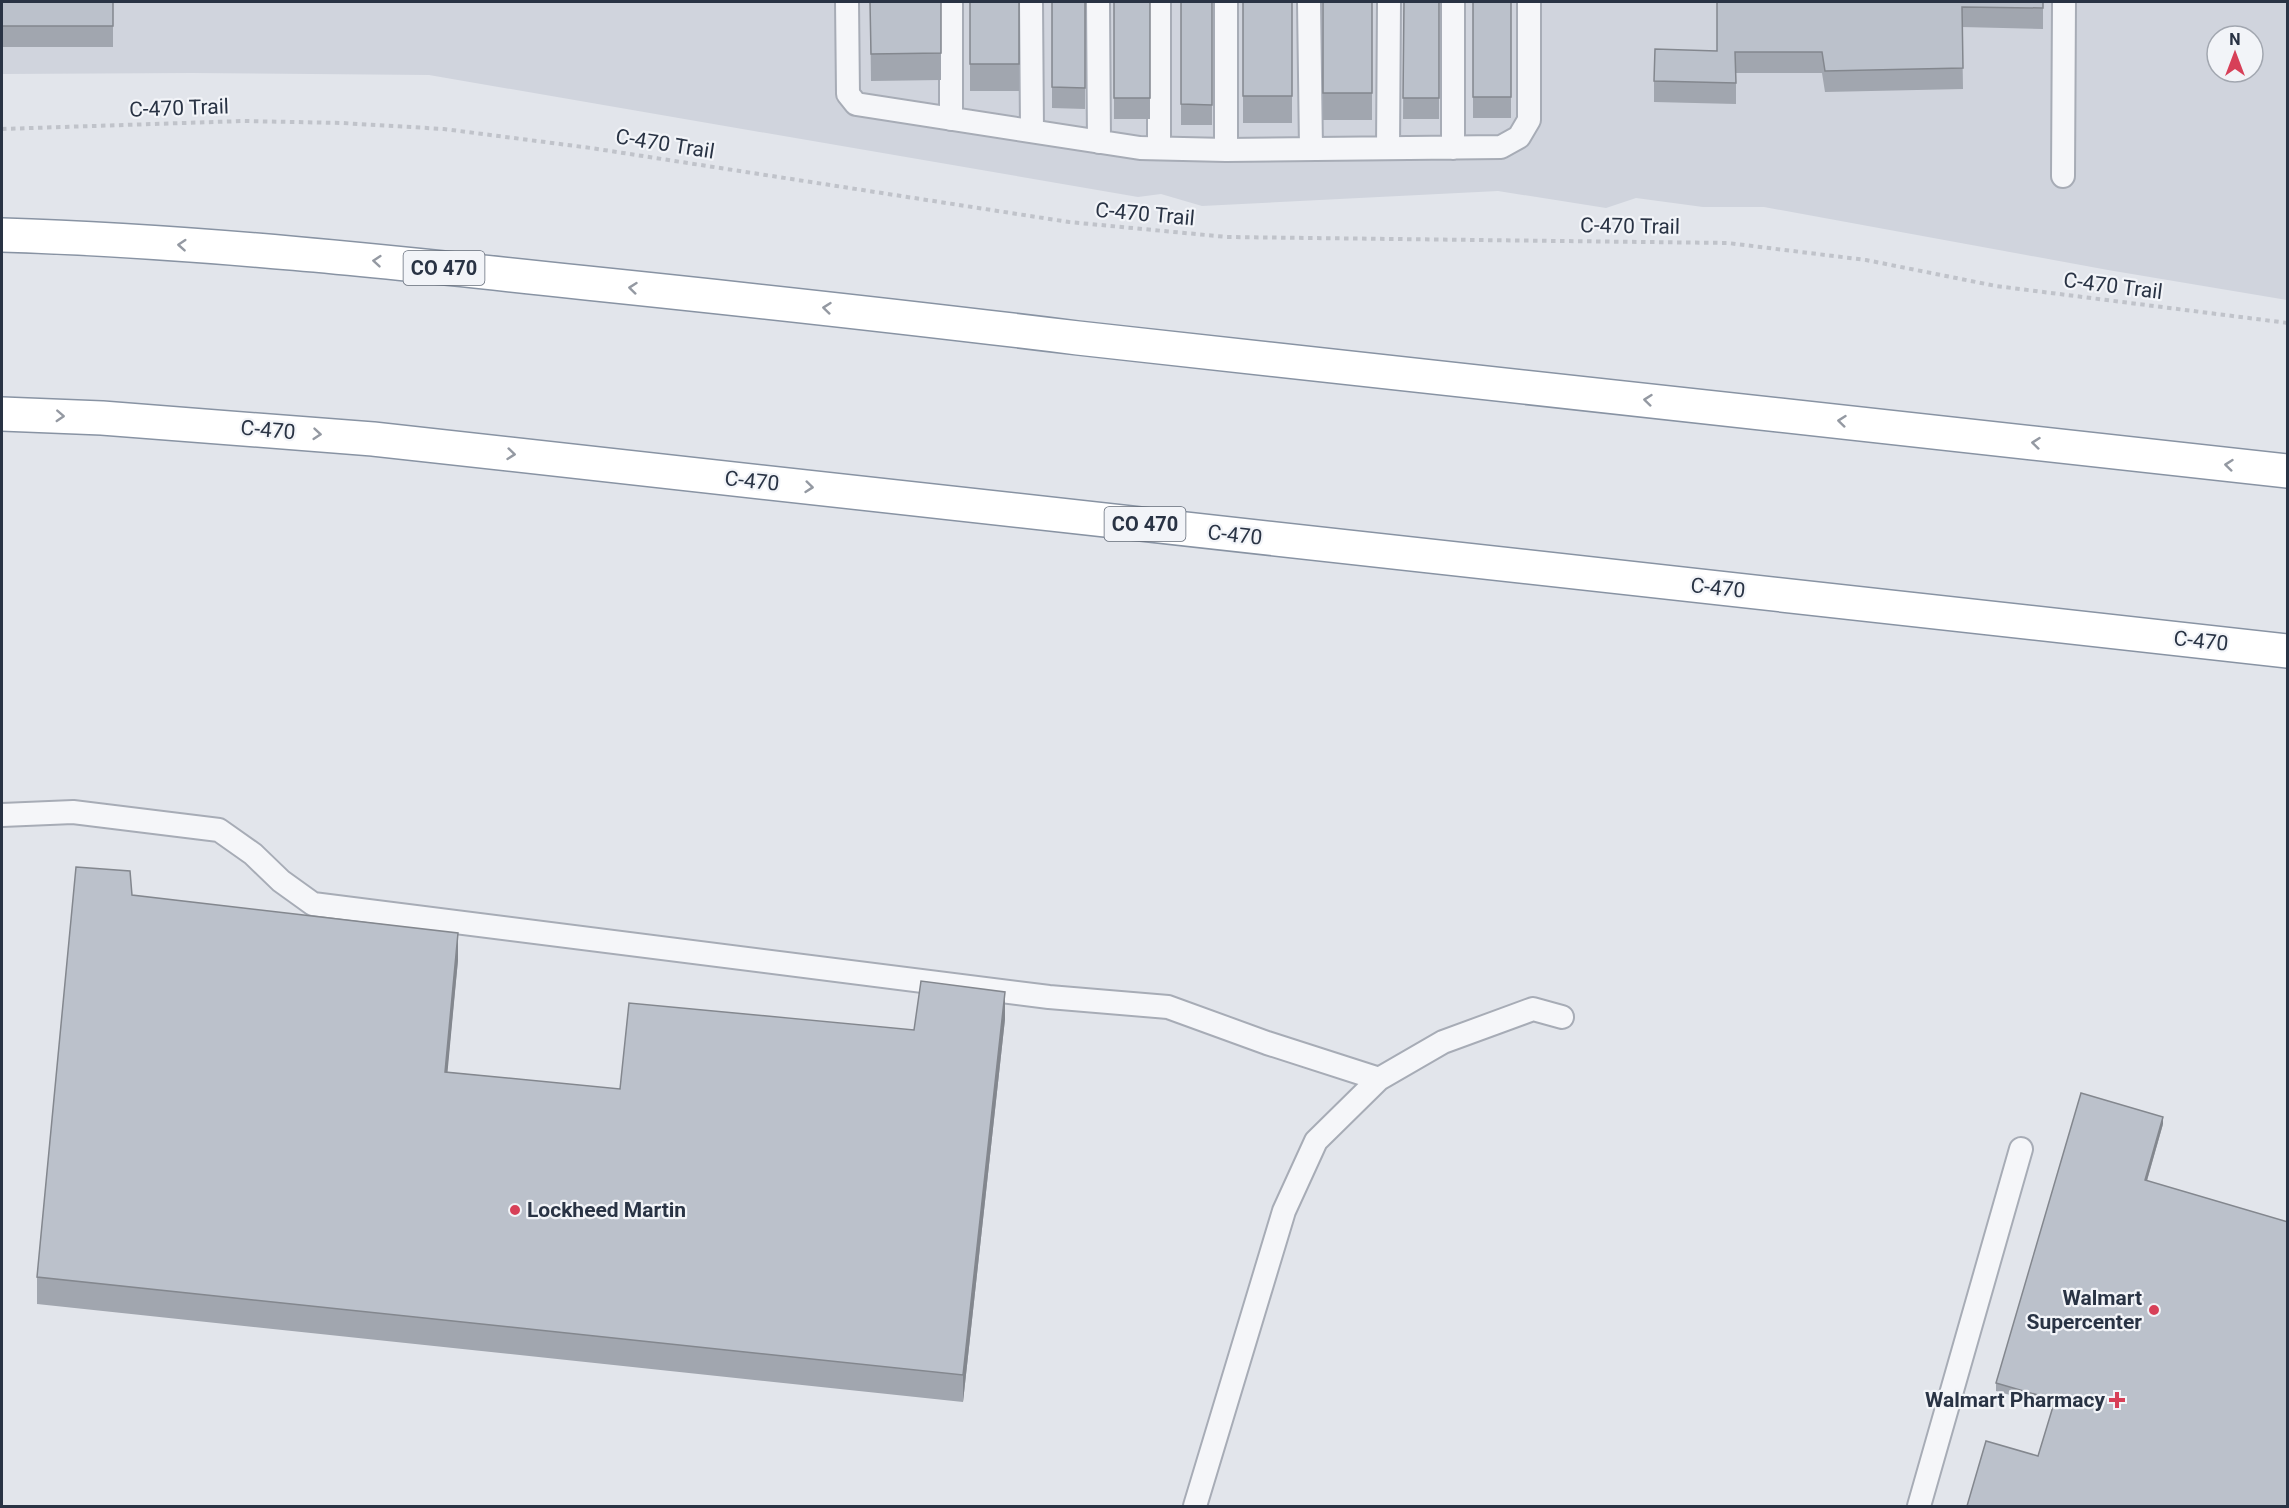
<svg xmlns="http://www.w3.org/2000/svg" width="2289" height="1508" font-family="Roboto,sans-serif">
<style>
.built{fill:#d0d4dd;fill-rule:evenodd}
.lines{fill:none;stroke-linecap:round;stroke-linejoin:round}
.lane-casing{stroke:#a7acb6;stroke-width:26}
.highway-casing{stroke:#8893a3;stroke-width:36}
.path{stroke:#c0c3ca;stroke-width:4;stroke-dasharray:4.5 4.5;stroke-linecap:butt}
.lane{stroke:#f5f6f9;stroke-width:22}
.highway{stroke:#fff;stroke-width:33}
.wall{fill:#a1a6af}
.shaded-wall{fill:#83878e}
.building{fill:#bbc1cb;stroke:#83878e;stroke-width:1.5}
.oneway{stroke:#9499a2}
.poi-dot{fill:#d74058;stroke:#f2f4f8;stroke-width:2}
.labels{text-anchor:middle;stroke-width:4.5;stroke-linejoin:round;paint-order:stroke}
.shield{fill:#f2f4f8;stroke:#656d7a;stroke-width:1.5}
.shield-label{font-size:20px;font-weight:bold;fill:#293344}
.street-label{font-size:21px;fill:#293344;stroke:#f2f4f8}
.poi-label{font-size:21px;font-weight:bold;fill:#293344;stroke:#f2f4f8;text-anchor:end}
</style>
<rect width="100%" height="100%" fill="#e2e5eb"/>
<path class="built" d="M2 2H2287V300L2108 270 1764 207H1703L1636 198 1606 208 1498 191 1202 206 1161 194 1138 197 429 75 191 73 2 74ZM2217 36H2253V72H2217Z"/>
<g class="lines">
<g class="lane-casing">
<path id="lane" d="M847 2 848 94 856 104 1140 148 1226 150 1501 147 1519 137 1529 120V2
M951 2V119
M1031 2 1032 131
M1098 2 1099 142
M1226 2V150
M1309 2 1311 149
M1159 148V2
M1388 148 1389 2
M1453 148V2
M2063 176 2064 2
M2 815 73 812 219 830 253 854 281 881 313 904 1049 997 1168 1007 1267 1043 1379 1079
M1195 1506 1284 1211 1316 1141 1379 1079 1443 1042 1533 1009 1562 1017
M1919 1506 2021 1149"/>
</g>
<g class="highway-casing">
<path id="highway" d="M2 235C197 241 392 262 587 283 751 300 915 318 1078 338L2288 471
M2 414 102 418 373 439 2288 651"/>
</g>
<path class="path" d="M2 129 244 121 342 123 444 129 591 148 1069 222 1227 237 1728 243 1866 260 1996 286 2288 323"/>
<use href="#lane" class="lane"/>
<use href="#highway" class="highway"/>
</g>
<path class="wall" d="M2 2H113V47H2Z
M870 2H941V80L871 81Z
M970 2H1019V91H970Z
M1052 2H1085V109L1052 108Z
M1114 2H1150V119H1114Z
M1181 2H1212V125H1181Z
M1243 2H1292V123H1243Z
M1323 2H1372V120H1323Z
M1404 2H1439V119H1403Z
M1473 2H1511V118H1473Z
M1717 2H2043V29L1962 27 1963 89 1825 92 1822 73H1736V104L1654 102V81L1717 51Z
M132 895 458 960 447 1072 620 1089 914 1030 1005 1019 963 1402 37 1304V1277Z
M2163 1124 2147 1181 2038 1456 2053 1407 1996 1391V1383Z"/>
<path class="shaded-wall" d="M458 933V960L445 1099V1072Z
M1005 992V1019L963 1402V1375Z
M2163 1117V1124L2145 1187V1180Z"/>
<path class="building" d="M2 2H113V26H2Z
M870 2H941V53L871 54Z
M970 2H1019V64H970Z
M1052 2H1085V88L1052 87Z
M1114 2H1150V98H1114Z
M1181 2H1212V105L1181 104Z
M1243 2H1292V96H1243Z
M1323 2H1372V93H1323Z
M1404 2H1439V98H1403Z
M1473 2H1511V97H1473Z
M1717 2H2043V8L1962 7 1963 68 1825 71 1822 52H1735L1736 83 1654 81 1655 49 1717 51Z
M76 867 130 871 132 895 458 933 445 1072 620 1089 629 1003 914 1030 921 981 1005 992 963 1375 37 1277Z
M2081 1093 2163 1117 2145 1180 2288 1222V1506H1967L1986 1441 2038 1456 2055 1400 1996 1383Z"/>
<defs><path id="oneway-chevron" d="M-2-3.5L2.5 0L-2 3.5" fill="none" stroke-width="1.6" stroke-linecap="round" stroke-linejoin="round" transform="scale(1.5)"/></defs>
<g class="oneway">
<use href="#oneway-chevron" transform="translate(182 245) rotate(-176)"/>
<use href="#oneway-chevron" transform="translate(377 261) rotate(-175)"/>
<use href="#oneway-chevron" transform="translate(633 288) rotate(-174)"/>
<use href="#oneway-chevron" transform="translate(827 308) rotate(-174)"/>
<use href="#oneway-chevron" transform="translate(1648 400) rotate(-174)"/>
<use href="#oneway-chevron" transform="translate(60 416) rotate(3)"/>
<use href="#oneway-chevron" transform="translate(1842 421) rotate(-174)"/>
<use href="#oneway-chevron" transform="translate(317 434) rotate(5)"/>
<use href="#oneway-chevron" transform="translate(2036 443) rotate(-174)"/>
<use href="#oneway-chevron" transform="translate(511 454) rotate(6)"/>
<use href="#oneway-chevron" transform="translate(2229 465) rotate(-174)"/>
<use href="#oneway-chevron" transform="translate(809 487) rotate(6)"/>
</g>
<g class="poi-dot">
<circle cx="515" cy="1210" r="6"/>
<circle cx="2154" cy="1310" r="6"/>
<path d="M2114 1391h6v6h6v6h-6v6h-6v-6h-6v-6h6z"/>
</g>
<g class="labels">
<g class="shield">
<rect x="403.5" y="251" width="81" height="34" rx="4.5"/>
<rect x="1104.5" y="507" width="81" height="34" rx="4.5"/>
</g>
<g class="shield-label">
<text x="444" y="275">CO 470</text>
<text x="1145" y="531">CO 470</text>
</g>
<g class="street-label">
<text transform="translate(179 108) rotate(-2)" y="7">C-470 Trail</text>
<text transform="translate(665 144) rotate(9)" y="7">C-470 Trail</text>
<text transform="translate(1145 214) rotate(5)" y="7">C-470 Trail</text>
<text transform="translate(1630 226) rotate(1)" y="7">C-470 Trail</text>
<text transform="translate(2113 286) rotate(7)" y="7">C-470 Trail</text>
<text transform="translate(268 430) rotate(5)" y="7">C-470</text>
<text transform="translate(752 481) rotate(6)" y="7">C-470</text>
<text transform="translate(1235 535) rotate(6)" y="7">C-470</text>
<text transform="translate(1718 588) rotate(6)" y="7">C-470</text>
<text transform="translate(2201 641) rotate(6)" y="7">C-470</text>
</g>
<g class="poi-label">
<text x="527" y="1217" text-anchor="start">Lockheed Martin</text>
<text x="2142" y="1305">Walmart<tspan x="2142" dy="24">Supercenter</tspan></text>
<text x="2105" y="1407">Walmart Pharmacy</text>
</g>
</g>
<rect width="2289" height="1508" fill="none" stroke="#293344" stroke-width="6"/>
<g transform="translate(2235 54)"><circle r="28" fill="#f2f4f8" stroke="#a2a7b0" stroke-width="1.5"/>
<path d="M0-4.5L10 22L0 15L-10 22Z" fill="#d74058"/>
<text y="-9" font-size="16" font-weight="bold" text-anchor="middle" fill="#293344">N</text>
</g>
</svg>
